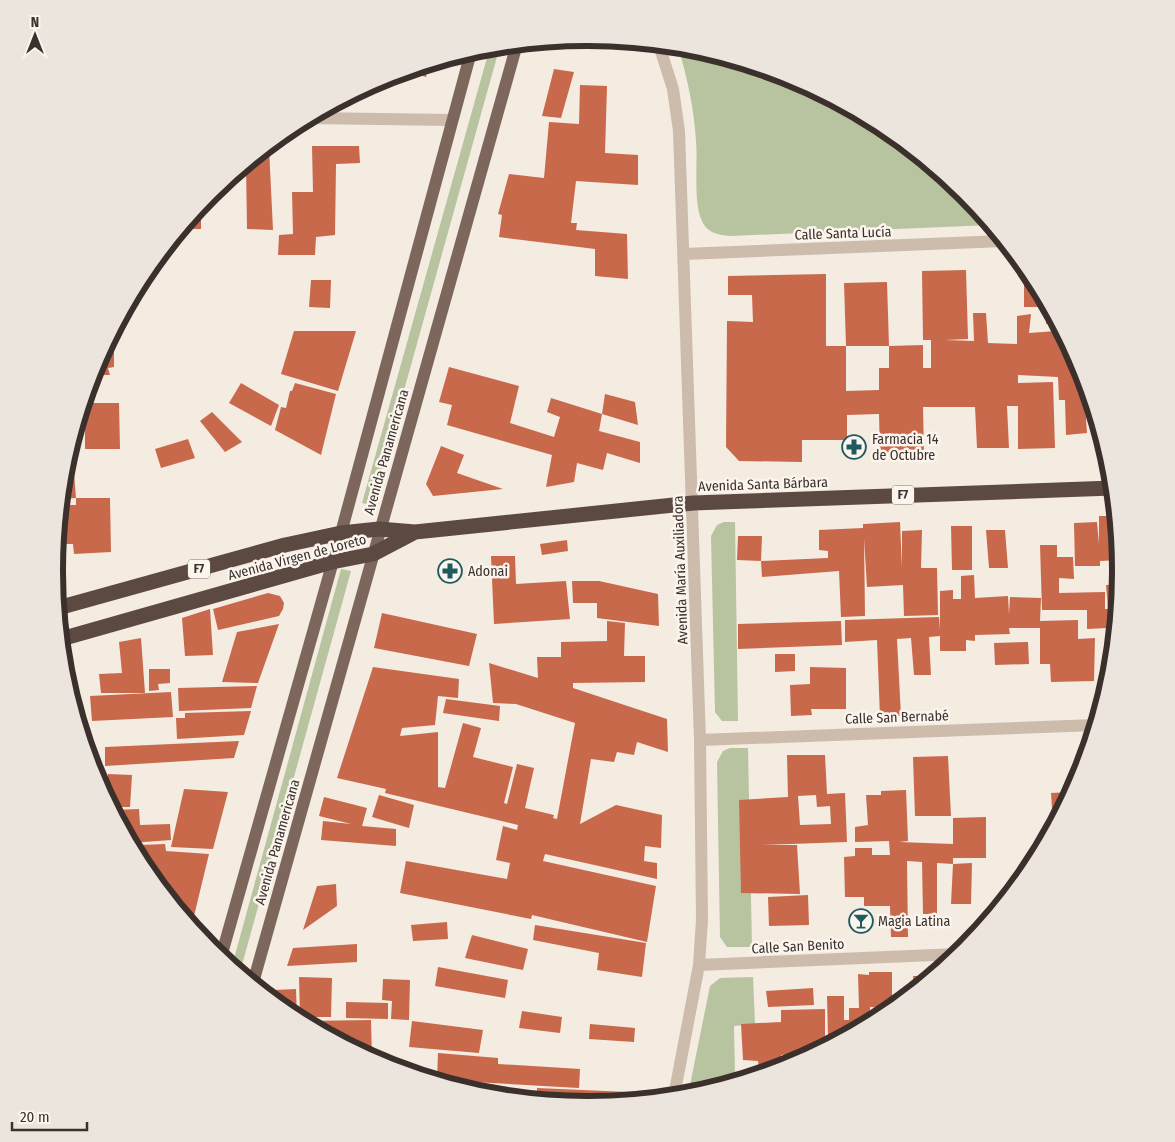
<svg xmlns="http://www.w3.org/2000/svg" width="1175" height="1142" font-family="'Fira Sans Condensed',sans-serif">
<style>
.green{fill:#b8c4a0}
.building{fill:#c8694b;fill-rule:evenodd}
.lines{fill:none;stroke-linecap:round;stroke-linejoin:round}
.minor{stroke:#cdbbac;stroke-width:12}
.major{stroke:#7d675c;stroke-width:12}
.highway{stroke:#5c4a42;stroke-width:15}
.labels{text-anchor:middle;stroke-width:5;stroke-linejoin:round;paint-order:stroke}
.shield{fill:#fbf5ee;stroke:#756b66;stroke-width:1}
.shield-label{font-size:12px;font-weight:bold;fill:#3b302b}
.street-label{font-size:14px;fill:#3b302b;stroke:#fbf5ee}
.poi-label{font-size:14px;fill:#3b302b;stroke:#fbf5ee;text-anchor:start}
.rim{fill:none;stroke:#3b302b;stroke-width:6}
</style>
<rect width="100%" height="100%" fill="#f4ebe1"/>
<path class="green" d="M500 46 372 505 362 503 490 47Z
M678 46 692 48 792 78 884 128 965 194 990 225 730 236C719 235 707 233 702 221 693 204 698 161 696 141 694 108 687 77 678 46Z
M724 522H735L738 721H722L715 712 711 536 717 525Z
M341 569 351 571 240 972 232 966Z
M730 748H748L752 947H727L720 937 717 762 723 751Z
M753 977 755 1024 734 1026 735 1075H756L688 1095 710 986 720 978Z"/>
<path class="building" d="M429 64 426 77 406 71 409 70Z
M554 69 574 72 561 118 542 116Z
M580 85 607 86 605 153 638 155V185L576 181 571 223H577L576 230 627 234 628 279 595 276V249L499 237 502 215 498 214 509 174 544 178 549 122 579 124Z
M312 146H359L360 163 336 164 335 235 316 237 315 255H278L279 235 293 234 292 192H313Z
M266 148H269L273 230 247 229 246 165Z
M201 205V229H181Z
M966 270 968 339 945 340 974 341 973 313H986L988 343 1017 344V316L1031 314 1029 333 1057 331V323L1046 324 1045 307H1024V277H1032L1080 367 1083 376 1087 433 1066 435 1065 400H1059L1058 377 1018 375V383L1053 382 1055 448 1018 449V406H1007L1009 448H977L975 407H923L924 455 880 456 879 414 847 415V440H802V462L739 461 726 447 727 321 753 322 752 295H728V276L826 274V346H846V391L879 390V368H889V346L923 345V368H931V340H923L922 271Z
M311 280H331L330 308 309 307Z
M887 282 889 346H846L844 283Z
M114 330V367L108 368 110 375H92Z
M294 331H356L338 391 281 374Z
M449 367 519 386 510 423 554 437 560 417 547 412 551 398 602 414 605 394 635 402 638 425 602 414 599 431 640 442V463L607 453 603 470 577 463 574 482 546 487 552 455 447 425 452 405 439 402Z
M241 383 279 405 271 426 229 403Z
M295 383 336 394 321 455 275 430 281 407 286 408 290 391H292Z
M85 403H119L120 449H85Z
M212 412 242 442 225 452 200 421Z
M188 439 195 458 161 468 155 449Z
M441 446 464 455 457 473 503 489 433 496 426 484Z
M73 459 76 498 61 499 64 467 66 460Z
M76 498H110L111 552 74 554 73 544H57L61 505H76Z
M1099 516H1116L1120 560 1100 561V566H1075L1074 523 1097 522 1099 544Z
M900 522 902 568V531L922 530 921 568H937L938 615 904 616 903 585 867 587 864 538 865 616 841 617 839 571 762 577 761 561 828 558V551L819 550V530L863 528V524Z
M951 526H972V570H952Z
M986 530H1005L1008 568H989Z
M738 536H762L761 561 737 560Z
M567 540 568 551 542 555 540 544Z
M1040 545H1057V557H1073L1074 579 1059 578V593L1105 592V609H1108L1106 585 1120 584 1108 685V628L1087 629V610H1042Z
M491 556H515L516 584 566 581 570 619 494 624Z
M974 575 975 598 1008 596 1009 614 1010 597 1041 598 1040 621 1078 620V639L1095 638 1094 681 1051 682 1050 664H1040V628H1009L1010 634 975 635V641L966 640V651H940V636L929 637 931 675H914L911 638 897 639 901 716 880 717 877 640 845 642V620L939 617 940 629V591L953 590V599H961V576Z
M572 581H599L658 594 659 626 597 618V603H573Z
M268 593 280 596 284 603 283 609 279 616 218 630 213 609Z
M210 609 213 655 185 656 182 618Z
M382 613 477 634 469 666 374 648Z
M607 621 625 623 624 656H645V682L573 683V688L667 719 668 752 637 742 634 755 617 752 614 762 591 759 580 824 616 805 662 815 661 848 645 846 644 861 657 863V879L545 854 543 861 656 886 647 942 532 915 531 919 400 893 406 861 507 879 510 863 496 860 503 826 517 830 518 825 385 793 386 789 337 778 373 667 459 679 458 698 438 696 435 725 402 728 400 736 438 732V787L445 788 463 723 481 728 473 757 513 767 504 803 507 804 517 764 534 768 525 808 554 815 553 818 557 819 575 723 516 704 493 703 489 663 538 678 537 657H561V642L607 641Z
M841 621 842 645 738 649V624Z
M279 624 258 683 222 682 237 632Z
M141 638 145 693H101L99 674 122 673 119 642Z
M1028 642 1029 664 995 665 994 643Z
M775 654H795V671L775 672Z
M810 667 846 668V709H811L812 715 791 716 790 685 810 684Z
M149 669H170V683L158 684 159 690 149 691Z
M257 686 251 708 179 711 178 688Z
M171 692 173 717 92 721 90 696Z
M446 699 500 706 499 721 443 713Z
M251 711 244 735 177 739 176 718H185V713Z
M239 741 234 758 105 766V747Z
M787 755H825L827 794 845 793 847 842 762 845H797L800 894 741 893 739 800 788 797ZM816 795 817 807 830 806 831 824 800 825 798 796Z
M948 756 951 816H915L913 757Z
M108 774 132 775 130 807H112L108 800Z
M184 789 228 792 213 849 171 847Z
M906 790 908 841 899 842 953 844V818L986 817V858H953V864L972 863 971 904H951L953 864 937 863V914H923L922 862 907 861 908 937H891L890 906H864V897H845L844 857 855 856V848H872V855H890L889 841 855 842V827L868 825 866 795H881V791Z
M1071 792 1054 824 1053 826 1051 793Z
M379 795 414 805 409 828 372 817Z
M324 797 367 808 362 826 396 829V846L321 840 323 821 351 824 319 816Z
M139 809 140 825 170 824 171 840 131 843 113 810Z
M165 844 166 851 209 854 194 916 184 917 141 862 140 845Z
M336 884 337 906 303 930 317 886Z
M808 895 809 925 769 926 768 897Z
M447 922 448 939 413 941 411 925Z
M535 925 646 943 642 977 597 970 599 953 533 940Z
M472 935 528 949 523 970 465 958Z
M357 944V962L287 966 293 948Z
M438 967 508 980 505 998 435 986Z
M869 972H892V1008L870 1007V1019H875L841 1037H828L827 996H844V1020H849V1008H859L858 974 869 975Z
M913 976H925V981L914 990Z
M299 977 332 978 331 1017H300Z
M383 979 410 980 409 1020 391 1019 392 1001 382 1000Z
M813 988 814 1005 768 1007 766 991Z
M296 989 297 1018 272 999 274 990Z
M346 1002 388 1003V1019L346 1018Z
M825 1009V1046L814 1052 781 1055V1067L768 1071H765L764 1067 759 1068 758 1061 743 1060 741 1024 781 1022V1010Z
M522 1011 562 1017 560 1033 519 1028Z
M371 1020 372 1058 302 1021Z
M412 1021 483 1030 479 1053 409 1047Z
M590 1024 635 1028 634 1042 589 1039Z
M438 1053 498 1058V1064L580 1069 579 1088 437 1080Z
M537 1088 628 1092 627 1101 588 1104 537 1100Z"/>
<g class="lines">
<path class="minor" d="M659 45 673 89 679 131 700 740 702 920 699 965 674 1096
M308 118 451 120
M684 254 1003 241
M700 740 1096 725
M699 965 958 954"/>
<path class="major" d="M221 957 341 533 471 52
M253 983 517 44"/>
<path class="highway" d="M58 608 285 545 341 533 379 529 415 532 693 503 1113 488
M61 639 332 562 373 554 415 532"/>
</g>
<defs>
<g id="pharmacy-ring" transform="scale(1.25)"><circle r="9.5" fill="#fbf5ee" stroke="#1f5a5e" stroke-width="1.5"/><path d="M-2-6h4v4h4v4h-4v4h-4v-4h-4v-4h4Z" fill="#1f5a5e"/></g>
<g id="bar-ring" transform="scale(1.25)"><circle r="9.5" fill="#fbf5ee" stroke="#1f5a5e" stroke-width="1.5"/><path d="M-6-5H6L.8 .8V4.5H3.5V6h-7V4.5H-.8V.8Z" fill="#1f5a5e"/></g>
</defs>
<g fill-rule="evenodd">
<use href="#pharmacy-ring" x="854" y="447"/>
<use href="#pharmacy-ring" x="450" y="571"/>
<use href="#bar-ring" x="861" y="921"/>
</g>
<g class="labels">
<g class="shield">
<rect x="892" y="485.5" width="22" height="19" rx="4"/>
<rect x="188" y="559.5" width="22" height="19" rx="4"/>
</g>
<g class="shield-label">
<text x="903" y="499">F7</text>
<text x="199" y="573">F7</text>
</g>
<g class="street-label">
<text transform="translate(843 233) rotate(-2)" y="5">Calle Santa Lucía</text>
<text transform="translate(386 452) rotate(-74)" y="5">Avenida Panamericana</text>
<text transform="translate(763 484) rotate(-2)" y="5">Avenida Santa Bárbara</text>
<text transform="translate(297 557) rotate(-15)" y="5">Avenida Virgen de Loreto</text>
<text transform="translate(680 570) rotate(-92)" y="5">Avenida María Auxiliadora</text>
<text transform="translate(897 717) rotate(-2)" y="5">Calle San Bernabé</text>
<text transform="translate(277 842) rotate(-74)" y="5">Avenida Panamericana</text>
<text transform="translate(798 946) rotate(-3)" y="5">Calle San Benito</text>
</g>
<g class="poi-label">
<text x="872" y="444">Farmacia 14<tspan x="872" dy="16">de Octubre</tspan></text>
<text x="468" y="576">Adonai</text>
<text x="878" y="926">Magia Latina</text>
</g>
</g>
<path d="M0 0H1175V1142H0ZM587 46H588A524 524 0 0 1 1112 570V572A524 524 0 0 1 588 1096H587A524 524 0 0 1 63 572V570A524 524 0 0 1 587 46Z" fill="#ece5de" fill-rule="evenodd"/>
<path class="rim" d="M587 46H588A524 524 0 0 1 1112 570V572A524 524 0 0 1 588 1096H587A524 524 0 0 1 63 572V570A524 524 0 0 1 587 46Z"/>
<g transform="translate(35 35)" stroke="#fbf5ee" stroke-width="4" paint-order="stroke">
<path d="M0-4L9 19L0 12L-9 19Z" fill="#3b302b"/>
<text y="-8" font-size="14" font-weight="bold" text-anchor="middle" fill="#3b302b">N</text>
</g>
<path d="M12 1122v8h75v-8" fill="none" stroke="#3b302b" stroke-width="2.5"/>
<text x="20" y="1122" font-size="15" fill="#3b302b" stroke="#fbf5ee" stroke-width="4" paint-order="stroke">20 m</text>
</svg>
